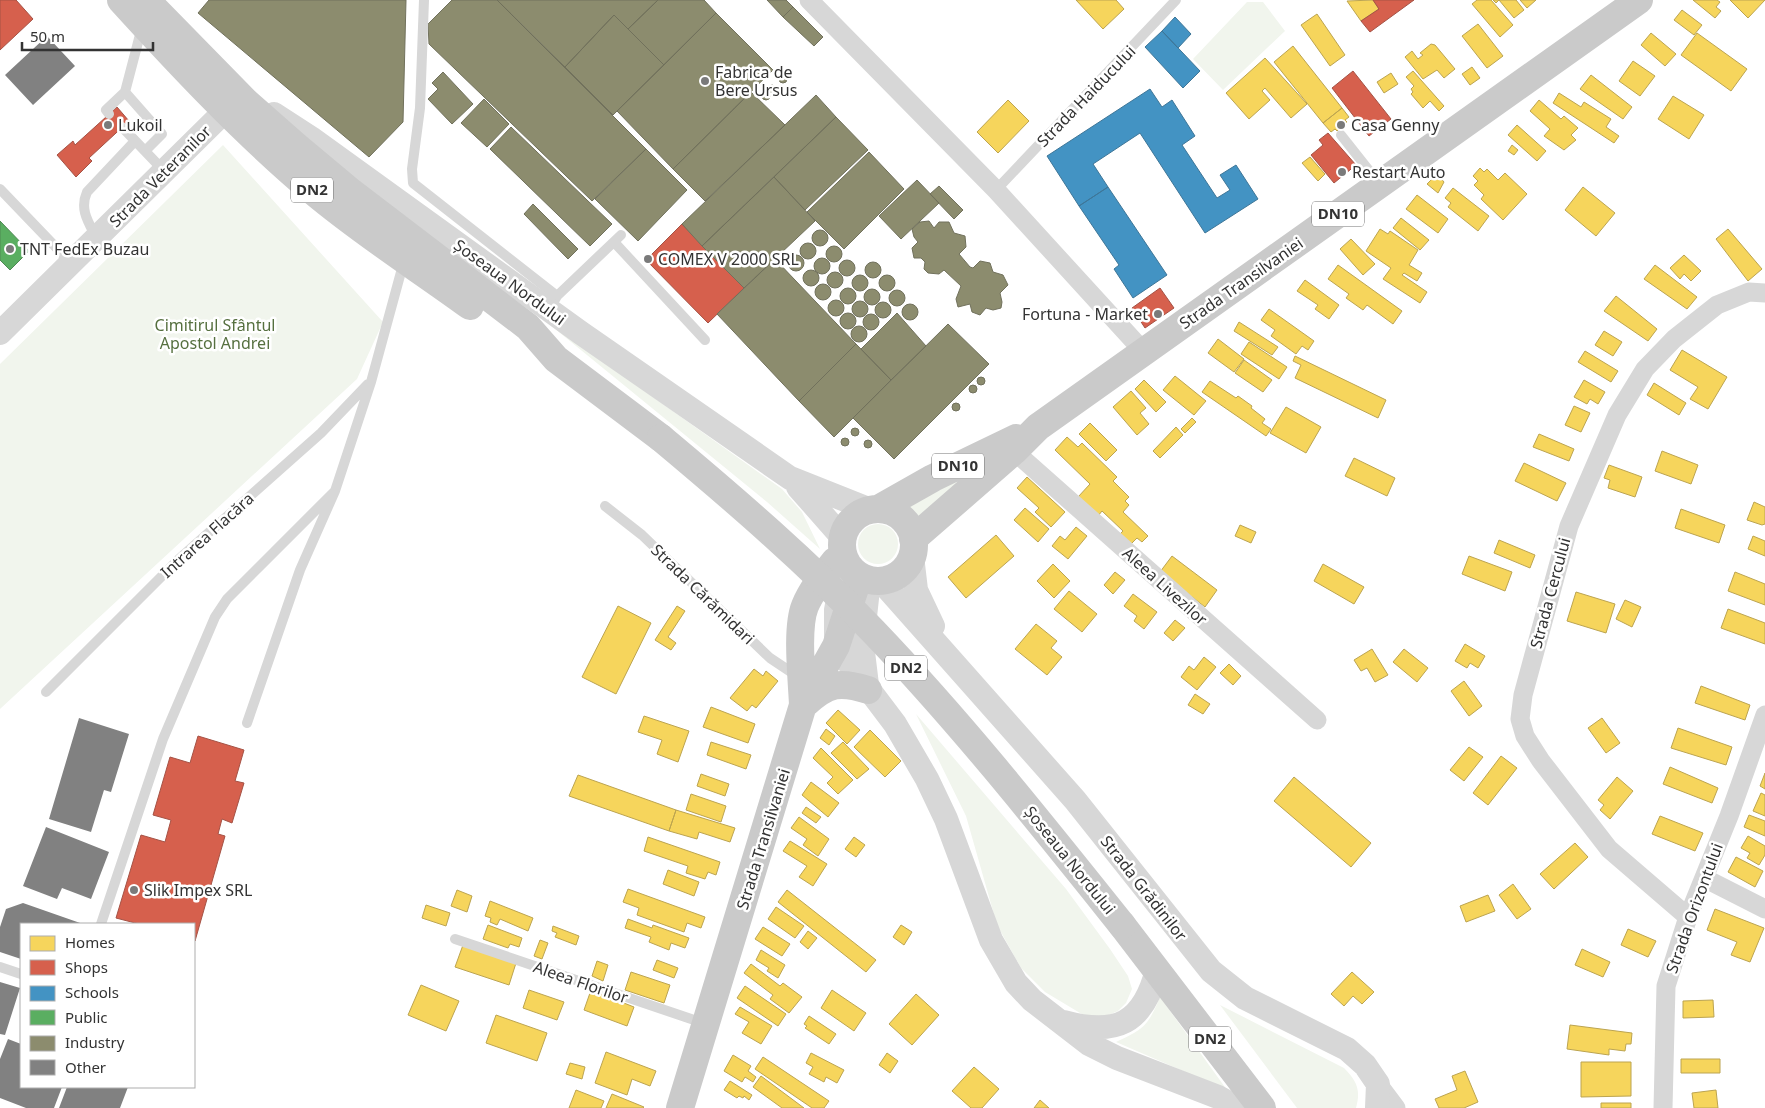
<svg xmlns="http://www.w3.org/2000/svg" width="1765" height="1108" font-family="'Noto Sans',sans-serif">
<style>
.green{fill:#f1f5ed}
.homes{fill:#f6d55c;stroke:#bca450}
.shops{fill:#d6604d;stroke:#a55245}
.schools{fill:#4393c3;stroke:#3e7698}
.public{fill:#5aae61;stroke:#4e8953}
.industry{fill:#8c8c6e;stroke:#71715c}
.building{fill:#818181}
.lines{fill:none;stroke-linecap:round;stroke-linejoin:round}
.service{stroke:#d7d7d7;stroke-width:10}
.minor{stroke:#d7d7d7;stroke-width:19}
.tertiary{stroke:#d7d7d7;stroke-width:24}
.primary{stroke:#cacaca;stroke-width:28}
.primary-bridge{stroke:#cacaca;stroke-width:28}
.poi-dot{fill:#7a7a7a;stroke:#fff;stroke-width:2}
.labels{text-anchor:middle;stroke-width:5;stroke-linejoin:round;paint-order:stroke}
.shield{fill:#fff;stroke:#707070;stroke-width:1}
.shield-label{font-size:15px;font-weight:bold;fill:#333}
.poi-label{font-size:16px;fill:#333;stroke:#fff;text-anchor:start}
.street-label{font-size:16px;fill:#333;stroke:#fff}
.park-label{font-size:16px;fill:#56703f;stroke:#fff}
</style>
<rect width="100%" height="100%" fill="#fff"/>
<path class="green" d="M1247 2H1263L1285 31 1223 90 1193 59Z
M223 145 383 322 357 379 0 709V364Z
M538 315 782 489 802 512 820 549 767 502Z
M998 453 917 517 907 502Z
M858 544a20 20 0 1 1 40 0a20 20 0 1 1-40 0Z
M916 714 1066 889 1110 949 1128 976 1132 989 1126 1003 1118 1011 1104 1017 1091 1018 1080 1013 1045 992 1021 968 997 925 966 816Z
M1160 997 1227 1090 1116 1042C1144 1029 1148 1026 1160 997Z
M1220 1005 1344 1068C1357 1081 1361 1090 1356 1108H1297Z"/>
<path class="homes" d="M1076 0H1116L1124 9 1103 29Z
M1373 0 1379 9 1361 21 1347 1Z
M1477 0H1491L1513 25 1500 37 1472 4Z
M1493 0H1516L1524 10 1514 18 1499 0 1496 3Z
M1520 0H1536L1527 8Z
M1693 0H1717L1720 2 1716 7 1721 11 1715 18Z
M1730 0H1765L1748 18Z
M1682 10 1702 25 1694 35 1674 20Z
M1317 14 1345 55 1330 66 1301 25Z
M1478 24 1503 56 1487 68 1462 36Z
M1651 33 1676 54 1665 66 1641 45Z
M1697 33 1747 69 1731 91 1681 55Z
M1431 44 1435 45 1455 69 1444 78 1437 70 1423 79 1405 57 1412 51 1418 59 1423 55 1420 53Z
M1293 46 1342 108 1323 123 1274 62Z
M1265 58 1307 104 1291 118 1265 88 1262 91 1270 100 1249 119 1226 93Z
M1633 61 1655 76 1640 96 1619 81Z
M1472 67 1480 78 1470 85 1462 74Z
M1413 71 1444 106 1439 111 1430 101 1423 108 1411 94 1413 92 1411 89 1414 86 1406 77Z
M1391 73 1398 84 1384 93 1377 82Z
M1591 75 1632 107 1623 119 1580 89Z
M1559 93 1581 107 1584 102 1611 119 1606 127 1619 136 1614 143 1553 103Z
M1673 96 1704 115 1689 139 1658 119Z
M1008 100 1029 121 998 153 977 132Z
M1539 100 1561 119 1564 116 1578 128 1571 135 1576 140 1564 150 1544 136 1550 129 1530 111Z
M1342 108 1349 117 1345 120 1347 122 1337 131 1335 129 1331 132 1323 123Z
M1517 125 1546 151 1537 161 1508 135Z
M1512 145 1518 150 1514 155 1508 151Z
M1310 157 1325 174 1318 181 1302 163Z
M1480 168 1484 172 1487 169 1498 180 1505 173 1527 194 1503 220 1481 199 1484 195 1474 185 1478 181 1473 176Z
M1437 174 1444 182 1438 193 1427 184Z
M1583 187 1615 213 1596 236 1565 210Z
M1453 188 1489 216 1478 231 1448 207 1451 203 1445 198Z
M1417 195 1448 219 1438 233 1406 209Z
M1401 218 1429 240 1420 250 1393 228Z
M1380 229 1388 234 1390 231 1418 250 1409 265 1422 273 1417 281 1404 273 1402 275 1427 292 1420 303 1383 279 1391 268 1366 251Z
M1728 229 1762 269 1748 281 1716 239Z
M1351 239 1375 264 1363 275 1340 249Z
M1684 255 1701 271 1691 281 1684 274 1680 279 1670 268Z
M1338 265 1402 311 1393 324 1367 305 1363 310 1346 298 1349 294 1328 279Z
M1655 265 1697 297 1687 309 1644 279Z
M1305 280 1339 305 1329 319 1315 309 1318 305 1297 291Z
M1616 296 1657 329 1648 341 1604 311Z
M1269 309 1314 341 1308 350 1302 346 1296 354 1271 336 1275 330 1261 320Z
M1239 322 1278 347 1272 355 1234 331Z
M1604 331 1622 342 1613 356 1595 345Z
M1218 339 1244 359 1234 372 1208 353Z
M1249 342 1287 367 1279 379 1241 354Z
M1682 350 1727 377 1708 409 1690 399 1698 387 1670 370Z
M1585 351 1618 371 1611 382 1578 362Z
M1295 356 1386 400 1378 418 1295 378 1301 365 1293 361Z
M1244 360 1272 380 1263 392 1235 373Z
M1175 376 1206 401 1194 415 1163 390Z
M1144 380 1166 402 1156 412 1135 389Z
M1584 380 1605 392 1598 404 1590 399 1587 404 1574 397Z
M1210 381 1236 398 1238 396 1252 406 1251 408 1265 419 1262 423 1271 429 1266 436 1202 392Z
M1654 383 1686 403 1679 415 1647 395Z
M1131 391 1146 408 1140 413 1149 424 1137 435 1113 407Z
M1574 406 1590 413 1581 432 1565 425Z
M1286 407 1321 427 1306 453 1270 433Z
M1192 418 1196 422 1185 433 1181 429Z
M1090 423 1117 450 1106 461 1079 434Z
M1176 427 1183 435 1160 458 1153 451Z
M1539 434 1574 449 1569 461 1533 447Z
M1067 437 1078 447 1082 443 1117 477 1113 481 1129 497 1125 501 1129 505 1123 512 1148 536 1142 542 1137 538 1130 545 1119 535 1123 531 1102 511 1098 516 1078 497 1090 484 1055 450Z
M1662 451 1698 465 1691 484 1655 471Z
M1354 458 1395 478 1387 496 1345 476Z
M1524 463 1566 483 1557 501 1515 481Z
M1609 465 1642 477 1635 497 1608 488 1610 480 1604 478Z
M1027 477 1065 512 1051 527 1035 512 1039 508 1017 488Z
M1754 502 1765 507V524L1762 525 1747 520Z
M1025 508 1049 529 1038 542 1014 520Z
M1681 509 1725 525 1719 543 1675 528Z
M1240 525 1256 532 1251 543 1235 536Z
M1076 527 1087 536 1068 559 1052 546 1060 536 1065 540Z
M996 535 1014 556 966 598 948 577Z
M1753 536 1765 541V556L1748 549Z
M1499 540 1535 555 1530 568 1494 553Z
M1172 556 1217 590 1205 607 1160 572Z
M1469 556 1512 572 1505 591 1462 574Z
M1053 564 1070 581 1054 598 1037 581Z
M1323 564 1364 587 1354 604 1314 581Z
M1115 572 1125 580 1113 594 1104 585Z
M1735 572 1765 584V605L1728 591Z
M1069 591 1097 614 1082 632 1054 609Z
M1576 592 1615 604 1606 633 1567 621Z
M1133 594 1157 612 1144 629 1134 621 1137 616 1124 606Z
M1625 600 1641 607 1632 627 1616 619Z
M618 606 651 623 616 694 582 677Z
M677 606 685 611 668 637 676 643 671 650 655 640Z
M1728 609 1765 623V644L1721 628Z
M1175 620 1185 628 1173 641 1164 633Z
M1036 624 1057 641 1051 648 1062 657 1047 675 1015 649Z
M1465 644 1485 656 1478 668 1470 663 1467 668 1455 661Z
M1372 649 1388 675 1375 682 1367 668 1361 671 1354 660Z
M1404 649 1428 668 1417 682 1393 662Z
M1204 657 1216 667 1197 690 1181 677 1189 666 1194 670Z
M1229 664 1241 676 1233 685 1220 673Z
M754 669 763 676 766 671 778 681 756 708 752 705 747 711 730 698Z
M1464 681 1482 706 1469 716 1451 691Z
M1701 686 1750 705 1745 720 1695 703Z
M1195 694 1210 704 1203 714 1188 705Z
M711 707 755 724 748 743 703 727Z
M838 710 860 730 847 744 826 723Z
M644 716 689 731 678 762 657 754 662 740 638 732Z
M1602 718 1620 743 1606 753 1588 728Z
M1678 728 1732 747 1726 765 1671 748Z
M826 729 835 736 829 745 820 738Z
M870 730 901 761 885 777 854 747Z
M711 742 751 755 746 769 707 755Z
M843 742 869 769 857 779 831 753Z
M1469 747 1483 757 1464 781 1450 770Z
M821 748 853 780 838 794 827 783 833 777 813 758Z
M1501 756 1517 768 1488 805 1473 793Z
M1670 767 1718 788 1712 803 1663 784Z
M1765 773V789L1760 786Z
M701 774 729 784 725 796 697 786Z
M578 775 676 810 669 831 569 796Z
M1294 777 1371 843 1351 867 1274 801Z
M1617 777 1633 791 1610 819 1600 810 1604 805 1598 800Z
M811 782 839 803 828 817 802 795Z
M1761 793 1765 795V816L1753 811Z
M691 794 726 806 721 822 686 810Z
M806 807 821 817 816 823 802 813Z
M676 810 735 828 730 842 699 832 697 839 669 831Z
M1749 815 1765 821V836L1744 827Z
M1660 816 1703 833 1695 851 1652 834Z
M799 817 829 839 818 856 803 845 807 839 791 828Z
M1748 836 1765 846V855L1759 865 1747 858 1750 853 1741 848Z
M648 837 720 862 716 875 708 872 705 879 686 873 688 866 644 851Z
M854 837 865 845 856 857 845 849Z
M790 841 827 864 813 886 799 877 807 866 783 851Z
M1575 843 1588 857 1554 889 1540 874Z
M1736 857 1763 871 1755 887 1728 872Z
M668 870 699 882 694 896 663 884Z
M1513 884 1531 909 1517 919 1499 895Z
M628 889 705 917 701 928 687 923 684 932 637 915 639 908 623 902Z
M457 890 472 896 467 912 451 906Z
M787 890 876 960 866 972 778 902Z
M1488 895 1495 911 1466 922 1460 906Z
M490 901 533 918 528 931 500 919 497 925 490 922 491 918 485 916Z
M426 905 450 913 446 926 422 918Z
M776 907 804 926 795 938 768 919Z
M1715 909 1764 928 1750 962 1731 955 1737 942 1707 930Z
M628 919 652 928 653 925 689 938 685 948 671 943 669 950 649 942 651 937 625 928Z
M488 925 522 938 519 947 510 944 508 948 483 939Z
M901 925 912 932 904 945 893 937Z
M553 926 579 936 576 945 555 937 557 933 552 931Z
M763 927 790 944 782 956 755 939Z
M1628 929 1656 941 1648 957 1621 945Z
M808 931 817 938 808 949 800 942Z
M540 940 548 943 542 959 534 956Z
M463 945 516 963 509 985 455 967Z
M1582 949 1610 962 1603 977 1575 965Z
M761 950 785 965 778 978 767 971 769 968 756 960Z
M657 960 678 968 674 978 653 970Z
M597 961 608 965 603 981 592 976Z
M751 964 780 986 783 983 802 997 789 1013 770 999 773 995 744 973Z
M631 972 670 985 664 1003 625 990Z
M1352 972 1374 992 1362 1004 1353 996 1344 1006 1331 994Z
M421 985 459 1001 446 1031 408 1015Z
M745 986 786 1014 778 1026 737 998Z
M529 990 564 1002 557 1020 523 1008Z
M591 990 634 1007 627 1026 584 1010Z
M832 990 866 1013 854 1031 821 1008Z
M916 994 939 1015 912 1045 889 1024Z
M1713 1000 1714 1017 1683 1018V1001Z
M740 1007 772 1026 761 1044 742 1033 749 1022 735 1014Z
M496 1015 547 1033 537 1061 486 1043Z
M809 1016 836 1034 829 1044 805 1028 807 1026 804 1024Z
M1570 1025 1632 1033 1631 1044H1626L1625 1051 1609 1049V1055L1567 1049Z
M606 1052 656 1071 650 1086 632 1079 627 1095 595 1083Z
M811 1053 844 1070 837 1083 826 1077 824 1082 809 1074 813 1067 806 1063Z
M887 1053 898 1061 890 1073 879 1065Z
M733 1055 751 1066 748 1071 756 1077 753 1082 745 1077 742 1082 724 1071Z
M763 1057 829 1101 824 1108H812L755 1069Z
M1681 1059H1720V1073H1681Z
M1581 1062H1631V1096L1581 1097Z
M570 1063 585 1067 582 1079 566 1074Z
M974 1067 999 1089 982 1108H971L952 1091Z
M1465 1071 1478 1102 1464 1108H1439L1435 1099 1457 1090 1452 1076Z
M761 1076 804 1108H782L753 1087Z
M730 1081 752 1095 749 1100 744 1096 743 1098 739 1096 737 1098 724 1090Z
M576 1090 604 1101 601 1108H569Z
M1716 1090 1718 1108H1694L1692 1093Z
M612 1094 644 1107 643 1108H606Z
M1040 1100 1049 1108H1034Z
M1601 1103H1631V1108H1601Z"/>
<path class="shops" d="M0 0H16L33 19 0 50Z
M1373 0H1414L1370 32 1361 21 1379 9Z
M1353 71 1391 119 1369 136 1332 88Z
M117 107 129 121 89 158 92 161 76 177 57 155 73 141 75 145Z
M1328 133 1356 165 1334 183 1311 155 1323 145 1319 140Z
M682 224 744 288 708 323 646 260Z
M1160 288 1174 308 1145 328 1132 308Z
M198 736 244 750 235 781 244 783 232 823 222 819 218 834 225 836 195 941 194 924H139L116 918 141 835 165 842 171 820 153 815 170 757 190 763Z"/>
<path class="schools" d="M1175 17 1191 34 1178 48 1162 31Z
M1162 31 1200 71 1183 88 1145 47Z
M1150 89 1162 107 1172 100 1195 136 1182 145 1217 198 1230 190 1220 175 1236 165 1258 199 1205 233 1140 133 1093 164 1108 187 1079 206 1047 156Z
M1108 187 1167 275 1133 298 1114 269 1119 265 1079 206Z"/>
<path class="public" d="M0 221 29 251 10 270 0 260Z"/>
<path class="industry" d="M209 0H406L403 122 369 157 198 13Z
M452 0H497L646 149 592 201 429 44 428 24Z
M497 0H658L628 29 614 15 565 67Z
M658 0H704L716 13 664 65 628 29Z
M767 0H786L793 7 783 17Z
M793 7 823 37 814 46 783 17Z
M716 13 773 70 673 169 617 111Z
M614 15 664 65 613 115 565 67Z
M785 72a4 4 0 1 1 8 0a4 4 0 1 1-8 0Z
M443 72 473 104 452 124 428 99 438 89 432 83Z
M779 79a4 4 0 1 1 8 0a4 4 0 1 1-8 0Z
M768 89a4 4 0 1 1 8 0a4 4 0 1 1-8 0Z
M762 96a4 4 0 1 1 8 0a4 4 0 1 1-8 0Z
M751 92 785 125 705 201 673 169Z
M816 95 836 117 702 246 682 224Z
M484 99 509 124 487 147 461 123Z
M836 117 868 150 805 210 774 177Z
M511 127 612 224 590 246 490 149Z
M646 149 687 190 638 241 595 199Z
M869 152 904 189 844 249 807 212Z
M774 177 815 221 744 288 702 246Z
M917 180 939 203 901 239 879 216Z
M939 186 963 210 954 219 930 194Z
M533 204 578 249 568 259 524 214Z
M929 221 934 228 939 222H949L954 233 965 236 966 247 959 254 970 267 973 268 980 261 990 263 993 272 1003 275 1008 285 1000 293 1002 302 1001 308 993 310 986 308 980 315 972 312 970 304 958 307 956 299 961 286 944 270 939 274 928 273 924 269 925 262 921 258H914L912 248 918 242 914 237 912 229 920 222Z
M812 238a8 8 0 1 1 16 0a8 8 0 1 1-16 0Z
M800 251a8 8 0 1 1 16 0a8 8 0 1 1-16 0Z
M826 254a8 8 0 1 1 16 0a8 8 0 1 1-16 0Z
M788 263a8 8 0 1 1 16 0a8 8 0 1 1-16 0Z
M814 266a8 8 0 1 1 16 0a8 8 0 1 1-16 0Z
M775 259 856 344 799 401 717 314Z
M839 268a8 8 0 1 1 16 0a8 8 0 1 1-16 0Z
M865 270a8 8 0 1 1 16 0a8 8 0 1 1-16 0Z
M803 278a8 8 0 1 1 16 0a8 8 0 1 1-16 0Z
M827 280a8 8 0 1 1 16 0a8 8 0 1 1-16 0Z
M879 283a8 8 0 1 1 16 0a8 8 0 1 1-16 0Z
M852 283a8 8 0 1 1 16 0a8 8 0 1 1-16 0Z
M815 292a8 8 0 1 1 16 0a8 8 0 1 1-16 0Z
M840 296a8 8 0 1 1 16 0a8 8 0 1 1-16 0Z
M864 297a8 8 0 1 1 16 0a8 8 0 1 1-16 0Z
M889 298a8 8 0 1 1 16 0a8 8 0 1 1-16 0Z
M828 308a8 8 0 1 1 16 0a8 8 0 1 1-16 0Z
M852 309a8 8 0 1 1 16 0a8 8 0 1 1-16 0Z
M875 310a8 8 0 1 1 16 0a8 8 0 1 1-16 0Z
M902 312a8 8 0 1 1 16 0a8 8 0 1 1-16 0Z
M897 313 926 346 891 380 861 349Z
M840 321a8 8 0 1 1 16 0a8 8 0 1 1-16 0Z
M863 322a8 8 0 1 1 16 0a8 8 0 1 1-16 0Z
M948 324 989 364 894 459 853 418Z
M851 334a8 8 0 1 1 16 0a8 8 0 1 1-16 0Z
M856 344 891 380 834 437 799 401Z
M977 381a4 4 0 1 1 8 0a4 4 0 1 1-8 0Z
M969 389a4 4 0 1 1 8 0a4 4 0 1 1-8 0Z
M952 407a4 4 0 1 1 8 0a4 4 0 1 1-8 0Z
M851 432a4 4 0 1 1 8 0a4 4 0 1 1-8 0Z
M841 442a4 4 0 1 1 8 0a4 4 0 1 1-8 0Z
M864 444a4 4 0 1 1 8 0a4 4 0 1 1-8 0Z"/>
<path class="building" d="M47 36 75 66 33 105 5 75Z
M79 718 129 734 111 792 104 790 91 832 49 819Z
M46 827 109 852 91 899 62 888 57 899 23 886Z
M23 903 83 924H21V959L0 952V927L6 909Z
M0 982 20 988 5 1035 0 1034Z
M8 1039 21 1044V1087H62L54 1108H26L0 1098V1059Z
M67 1087H128L120 1108H59Z"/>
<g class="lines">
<path class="service" d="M424 0 420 108 412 169 413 183 557 296 549 310
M125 92 162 134 145 151
M109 114 106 110 125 92 142 27
M122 127 165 172
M1341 135 1379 183
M0 189 71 263
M996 190 1176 0
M97 239C89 223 79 210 87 192L135 141
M614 242 705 340
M557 296 621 235
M605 506 642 535 770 658 797 676
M46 692 179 559 321 433 368 384
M247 723 300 570 335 491 371 382 404 261
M101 924 163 739 215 617 227 599 335 491
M455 939 706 1024
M0 967 21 974"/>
<path class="minor" d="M809 0 996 190 1144 352
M1014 451 1317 720
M1704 878 1765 909
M1688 917 1609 849 1541 761 1525 736 1520 719 1523 695 1569 526 1617 415 1645 369 1674 339 1717 305 1749 292 1765 293
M1378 1084 1396 1108
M1663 1108 1666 986 1688 917 1729 816 1765 715"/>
<path class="tertiary" d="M274 114 311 138 581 333 790 478 868 509
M0 333 226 110
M798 487 842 537
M912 556 916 590 933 626
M848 566 840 589 836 610V646L895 724 927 779 946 819 991 940 1016 983 1032 1000 1089 1044 1117 1058 1218 1097 1238 1108
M881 581 1075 800 1211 971 1245 998 1347 1049 1365 1065 1378 1084 1377 1108
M867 685 862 644 869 580
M1064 1022C1116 1036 1143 1024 1157 970"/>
<path class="primary" d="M121 0C182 67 245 134 314 192 364 234 418 268 470 306
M146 0 246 102 296 146 351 192 528 327 556 359 661 438
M880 508 933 478 1016 438
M842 545a36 36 0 1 1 72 0a36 36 0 1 1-72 0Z
M913 539 1014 451 1038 427 1639 0
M806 703C828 683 840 681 868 690
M803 705C802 680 796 628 805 606 812 589 824 575 835 561
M1122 925 1262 1108
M680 1108 803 705 836 646 859 576"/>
<path class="primary-bridge" d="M661 438C734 499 807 562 873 631 962 724 1042 825 1122 925"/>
</g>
<g class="poi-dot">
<circle cx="705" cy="81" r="5"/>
<circle cx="108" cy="125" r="5"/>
<circle cx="1341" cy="125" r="5"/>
<circle cx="1342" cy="172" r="5"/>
<circle cx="10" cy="249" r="5"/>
<circle cx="648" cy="259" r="5"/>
<circle cx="1158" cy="314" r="5"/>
<circle cx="134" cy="890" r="5"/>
</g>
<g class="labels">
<g class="shield">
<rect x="291" y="177.5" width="42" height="25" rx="4"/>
<rect x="1312" y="201.5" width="52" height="25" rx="4"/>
<rect x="932" y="453.5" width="52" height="25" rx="4"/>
<rect x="885" y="655.5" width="42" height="25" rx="4"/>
<rect x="1189" y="1026.5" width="42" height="25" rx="4"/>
</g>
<g class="shield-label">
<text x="312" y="195">DN2</text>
<text x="1338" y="219">DN10</text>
<text x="958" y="471">DN10</text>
<text x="906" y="673">DN2</text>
<text x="1210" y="1044">DN2</text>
</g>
<g class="poi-label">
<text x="715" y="78">Fabrica de<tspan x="715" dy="18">Bere Ursus</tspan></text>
<text x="118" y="131">Lukoil</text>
<text x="1351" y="131">Casa Genny</text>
<text x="1352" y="178">Restart Auto</text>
<text x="20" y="255">TNT FedEx Buzau</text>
<text x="658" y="265">COMEX V 2000 SRL</text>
<text x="1148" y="320" text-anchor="end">Fortuna - Market</text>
<text x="144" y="896">Slik Impex SRL</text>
</g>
<g class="street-label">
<text transform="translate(1086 96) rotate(-46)" y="6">Strada Haiducului</text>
<text transform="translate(160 176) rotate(-45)" y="6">Strada Veteranilor</text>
<text transform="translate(510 282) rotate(36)" y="6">Șoseaua Nordului</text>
<text transform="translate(1241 283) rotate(-35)" y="6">Strada Transilvaniei</text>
<text transform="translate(207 535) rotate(-42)" y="6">Intrarea Flacăra</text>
<text transform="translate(1165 586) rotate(42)" y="6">Aleea Livezilor</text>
<text transform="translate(1550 593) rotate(-75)" y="6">Strada Cercului</text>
<text transform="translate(703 594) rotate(44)" y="6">Strada Cărămidari</text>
<text transform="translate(763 839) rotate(-73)" y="6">Strada Transilvaniei</text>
<text transform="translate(1070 860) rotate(51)" y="6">Șoseaua Nordului</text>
<text transform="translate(1144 888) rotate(52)" y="6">Strada Grădinilor</text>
<text transform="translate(1694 908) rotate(-70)" y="6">Strada Orizontului</text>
<text transform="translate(581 982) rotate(19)" y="6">Aleea Florilor</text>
</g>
<g class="park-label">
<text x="215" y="331">Cimitirul Sfântul<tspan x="215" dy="18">Apostol Andrei</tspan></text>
</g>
</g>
<rect x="20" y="923" width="175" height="165" fill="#ffffff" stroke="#adadad"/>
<rect x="30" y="936" width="25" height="15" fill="#f6d55c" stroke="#adadad"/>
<text x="65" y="948" font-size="15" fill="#333333">Homes</text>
<rect x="30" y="960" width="25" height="15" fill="#d6604d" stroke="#adadad"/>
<text x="65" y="973" font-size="15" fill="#333333">Shops</text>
<rect x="30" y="986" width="25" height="15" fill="#4393c3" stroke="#adadad"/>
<text x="65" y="998" font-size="15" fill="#333333">Schools</text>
<rect x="30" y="1010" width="25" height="15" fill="#5aae61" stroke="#adadad"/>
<text x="65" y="1023" font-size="15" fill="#333333">Public</text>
<rect x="30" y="1036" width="25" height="15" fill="#8c8c6e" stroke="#adadad"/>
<text x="65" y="1048" font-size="15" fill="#333333">Industry</text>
<rect x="30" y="1060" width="25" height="15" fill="#818181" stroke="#adadad"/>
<text x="65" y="1073" font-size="15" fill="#333333">Other</text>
<path d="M22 42v8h131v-8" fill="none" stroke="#333333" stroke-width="2.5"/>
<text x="30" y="42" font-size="15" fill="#333333" stroke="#ffffff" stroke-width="4" paint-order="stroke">50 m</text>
</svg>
